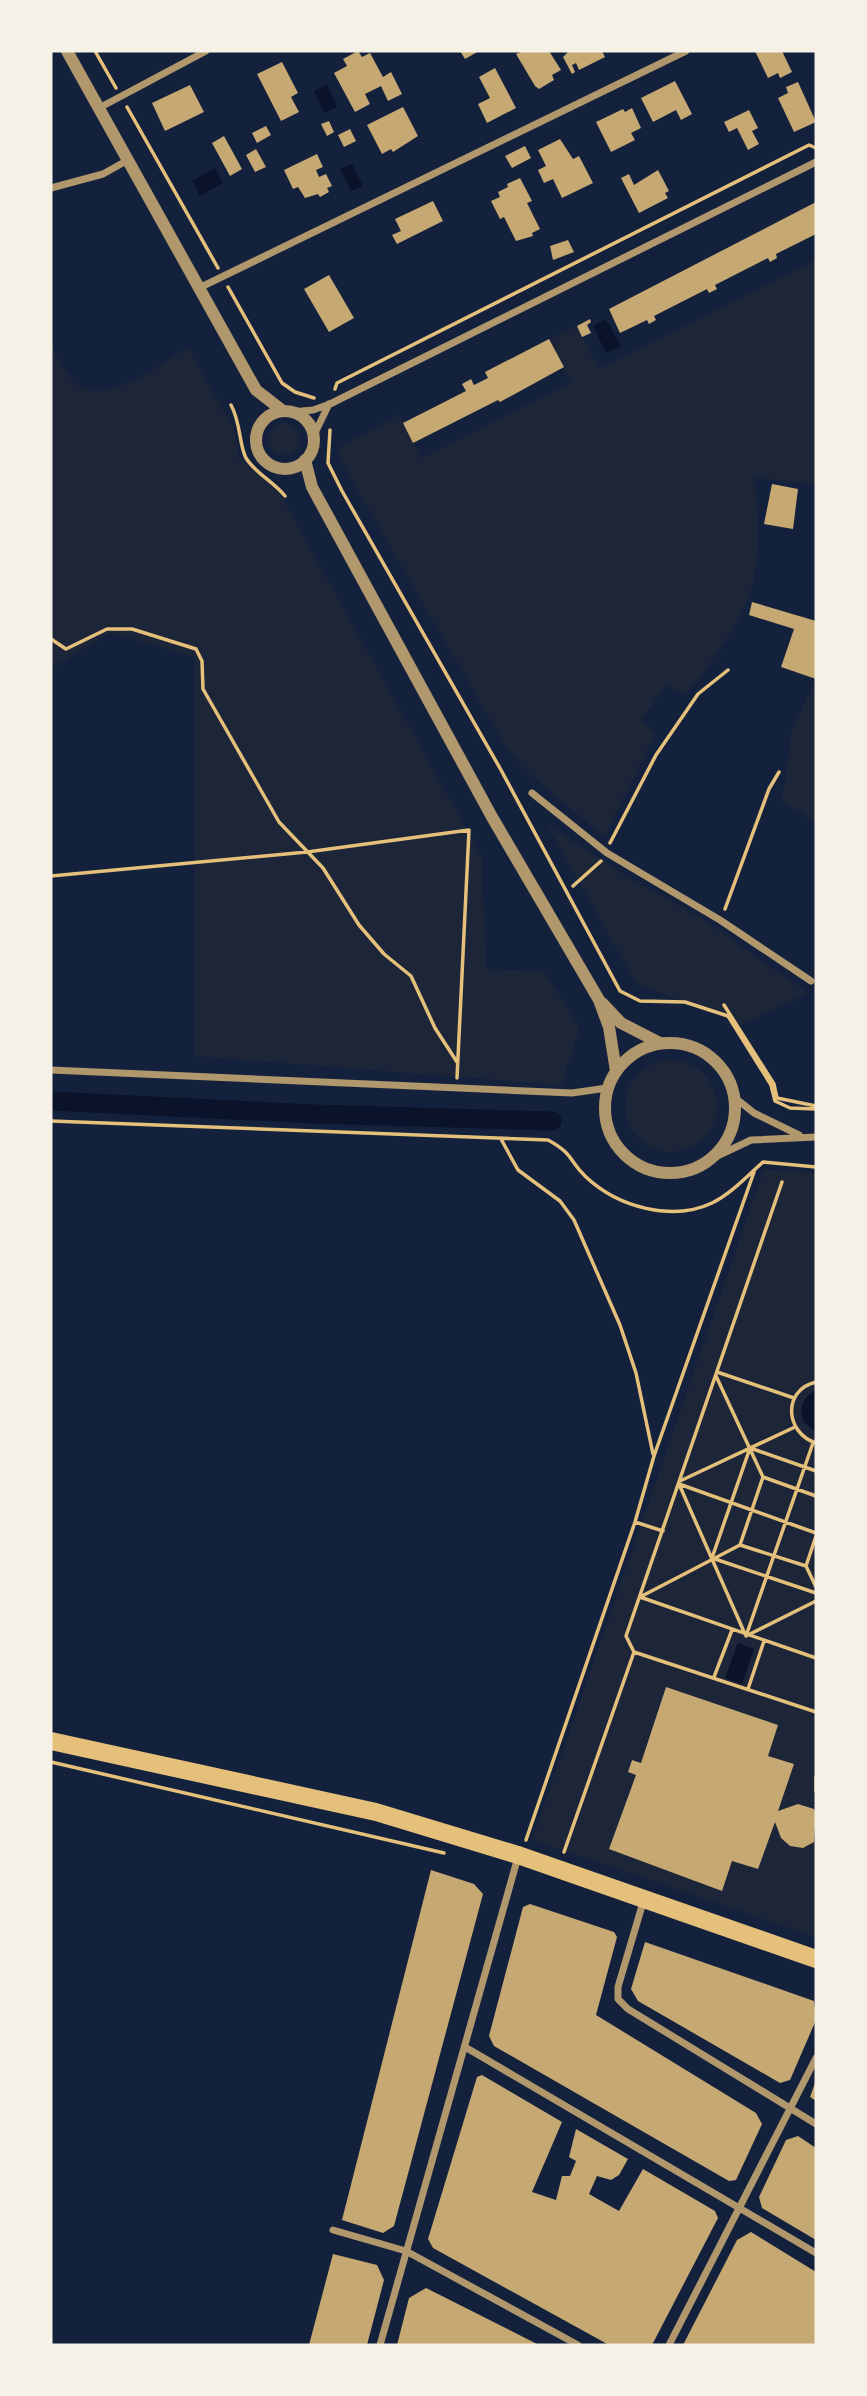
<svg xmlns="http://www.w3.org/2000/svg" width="867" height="2396" font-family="Ubuntu,sans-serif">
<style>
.green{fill:#1d2539}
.water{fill:#0b132b}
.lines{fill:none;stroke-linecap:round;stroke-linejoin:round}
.canal{stroke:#0b132b;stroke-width:19}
.building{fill:#c6a872}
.path{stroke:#e5c07b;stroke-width:3.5}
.minor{stroke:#b1986c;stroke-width:7}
.tertiary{stroke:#b1986c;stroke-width:12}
.primary{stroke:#e5c07b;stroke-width:18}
.trunk{stroke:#e5c07b;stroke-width:18}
</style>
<rect width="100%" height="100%" fill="#14213d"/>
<path class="green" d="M816 260V484L755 478C757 514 762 564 748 598 734 631 709 668 685 695L666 685 641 720 655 734 604 837 523 768 503 742 338 456 341 446 399 415 422 458 571 383 549 339 577 326 599 369Z
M51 344C58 358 68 381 83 388 112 402 163 362 188 348L234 429 239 458 278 490 482 857 486 969 544 971 580 1028 561 1085 194 1056 195 657 110 633 51 668Z
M268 439a16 16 0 1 1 32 0a16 16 0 1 1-32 0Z
M816 677V822L782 801 792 731Z
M547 825 623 874 701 918 808 993 742 1025 640 985 634 979Z
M625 1106a46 46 0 1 1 92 0a46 46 0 1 1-92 0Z
M764 1169 816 1173V1937L532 1840Z"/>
<path class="water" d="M327 85 337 107 324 113 314 91Z
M352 164 363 186 351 191 340 169Z
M215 168 223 183 200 196 192 181Z
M606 319 621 346 606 353 593 326Z
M816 1390V1431C796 1422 797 1400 816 1390Z
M738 1643 754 1649 742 1684 725 1678Z"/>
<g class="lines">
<path class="canal" d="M51 1101 314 1114 552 1121"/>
</g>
<path class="building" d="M358 51 362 57 370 53 383 77 391 72 402 94 388 101 381 86 365 94 370 104 355 112 334 73 347 66 343 59Z
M460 51H479L465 59Z
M523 51H549L561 70 552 75 554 80 539 89 535 86 516 54Z
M569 51H602L605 57 579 70 576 63 572 65 575 72 572 74 563 57Z
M755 51H782L792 72 780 78 778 73 768 78Z
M282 62 298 93 291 97 299 112 281 121 257 74Z
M495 68 516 108 487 123 478 104 490 98 479 77Z
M675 81 692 114 681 120 676 110 653 122 641 98Z
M798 82 816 122 794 132 778 98 788 93 786 87Z
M190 85 204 112 165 131 152 103Z
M403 107 418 136 393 152 391 149 382 154 367 125Z
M632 108 641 128 631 133 635 140 611 152 596 122 623 109 625 112Z
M749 110 758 128 752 131 759 144 748 150 737 128 729 132 724 122Z
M329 121 334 132 327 136 321 124Z
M266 126 271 135 257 143 252 133Z
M350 129 356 141 344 147 338 135Z
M224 136 242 169 230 176 212 143Z
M560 139 573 159 579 156 593 183 562 198 553 179 544 183 538 170 546 166 538 150Z
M525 146 531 158 512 168 505 156Z
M256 149 266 167 255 172 246 155Z
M317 154 323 167 316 170 319 177 326 174 332 186 327 188 329 192 320 197 318 194 305 198 298 187 293 189 284 170Z
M658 170 669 191 665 193 668 198 639 213 621 178 629 174 634 185Z
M520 178 532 201 527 203 540 229 532 233 533 236 516 241 504 217 500 219 491 201 500 197 498 192 508 187 507 184Z
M433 201 443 221 397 244 392 235 401 231 395 219Z
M816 202V234L776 254 777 258 770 262 768 258 715 285 717 289 709 293 707 289 654 316 656 320 649 324 647 320 620 333 609 309Z
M568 240 574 252 553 260 550 246Z
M329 275 354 318 329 332 304 289Z
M590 319 591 322 587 325 591 333 582 337 577 326Z
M549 339 564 367 500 402 498 400 413 443 403 423 466 391 462 384 471 379 474 385 488 378 485 372Z
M772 484 798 489 793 529 764 524Z
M752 602 816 621V679L781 667 794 629 749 615Z
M666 1687 778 1725 768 1756 794 1764 778 1811 798 1804 814 1809 816 1812 814 1842 803 1848 790 1846 781 1838 775 1822 758 1869 732 1861 722 1891 609 1849 636 1775 628 1772 632 1760 641 1763Z
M431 1870 474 1884 483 1894 394 2226 383 2233 342 2220Z
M530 1904 614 1932 617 1937 596 2015 756 2113 762 2124 736 2180 729 2181 494 2046 489 2036 523 1907Z
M645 1942 814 2001 816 2020 790 2080 780 2083 638 2001 631 1989Z
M482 2075 562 2122 532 2192 556 2200 562 2176H570L576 2161 569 2157 576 2129 628 2159 619 2175 611 2180 597 2176 589 2194 619 2211 643 2169 715 2211 718 2218 652 2345H609L433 2248 428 2239 477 2077Z
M816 2080V2101L810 2097Z
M798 2136 816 2148V2240L762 2208 759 2197 786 2140Z
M751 2232 816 2272V2345H683L737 2240Z
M333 2254 377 2265 384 2280 367 2345H309Z
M426 2288 438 2294 539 2345H397L409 2298Z"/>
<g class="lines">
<path class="path" d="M95 51 116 88
M127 107 218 268
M228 287 282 383 295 392 314 398
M335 389 337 383 809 145 816 148
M231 405C241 423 239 445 246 458 255 473 274 482 285 496
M330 430 328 463 342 491 501 770 620 991 640 1001 685 1002 728 1016 771 1085 775 1101 790 1108 816 1109
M51 639 66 649 107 629H132L196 649 202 661 203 689 279 822 323 868 359 925 384 954 411 976 435 1028 457 1062
M610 843 656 755 698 694 728 670
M51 876 307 852 469 830 457 1078
M573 886 601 861
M725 909 769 789 779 772
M724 1005 774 1084 777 1098 816 1106
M51 1121 548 1140C574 1154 569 1161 586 1177 618 1207 672 1222 712 1203 732 1193 747 1176 763 1162L816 1167
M501 1139 518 1170 560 1201 574 1220 620 1325 636 1373 653 1454
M717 1372 794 1398
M716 1376 763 1477 740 1545 806 1566 816 1536
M816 1382C782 1390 785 1433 816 1443
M816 1471 750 1448 712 1558 816 1593
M763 1477 816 1496
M680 1481 795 1427
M679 1484 745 1634
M679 1484 816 1533
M635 1522 663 1531
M806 1566 816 1587
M642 1596 740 1545
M640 1597 816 1658
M748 1635 816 1601
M746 1636 813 1443
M634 1652 626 1636 782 1182
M714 1677 732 1630
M748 1689 764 1641
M51 1762 444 1853
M816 1777V1791
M526 1840 635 1522 654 1456 754 1172
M564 1852 634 1652 816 1712"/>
<path class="minor" d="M99 108 206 51
M51 188 103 174 128 160
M199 288 686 51
M292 412 313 410 330 404 816 162
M314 435 329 404
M532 793 607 853 720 920 811 981
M51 1070 572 1093 607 1088
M734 1097 754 1113 799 1135
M711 1159 751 1140 816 1137
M644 1899 618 1987V1999L628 2009 816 2124
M465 2047 816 2253
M333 2230 406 2251 578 2345
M380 2345 518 1857
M669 2345 816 2058"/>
<path class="tertiary" d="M67 51 256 390 283 411
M256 440a29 29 0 1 1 58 0a29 29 0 1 1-58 0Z
M305 460 312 487 492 817 599 1000 609 1027 616 1071
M602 1003 621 1023 660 1043
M605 1108a65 65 0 1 1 130 0a65 65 0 1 1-130 0Z"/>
<path class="primary" d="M518 1855 816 1959"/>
<path class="trunk" d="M51 1741 376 1812 518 1855"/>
</g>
<rect width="867" height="2396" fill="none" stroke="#f6f1e7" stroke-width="105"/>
</svg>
